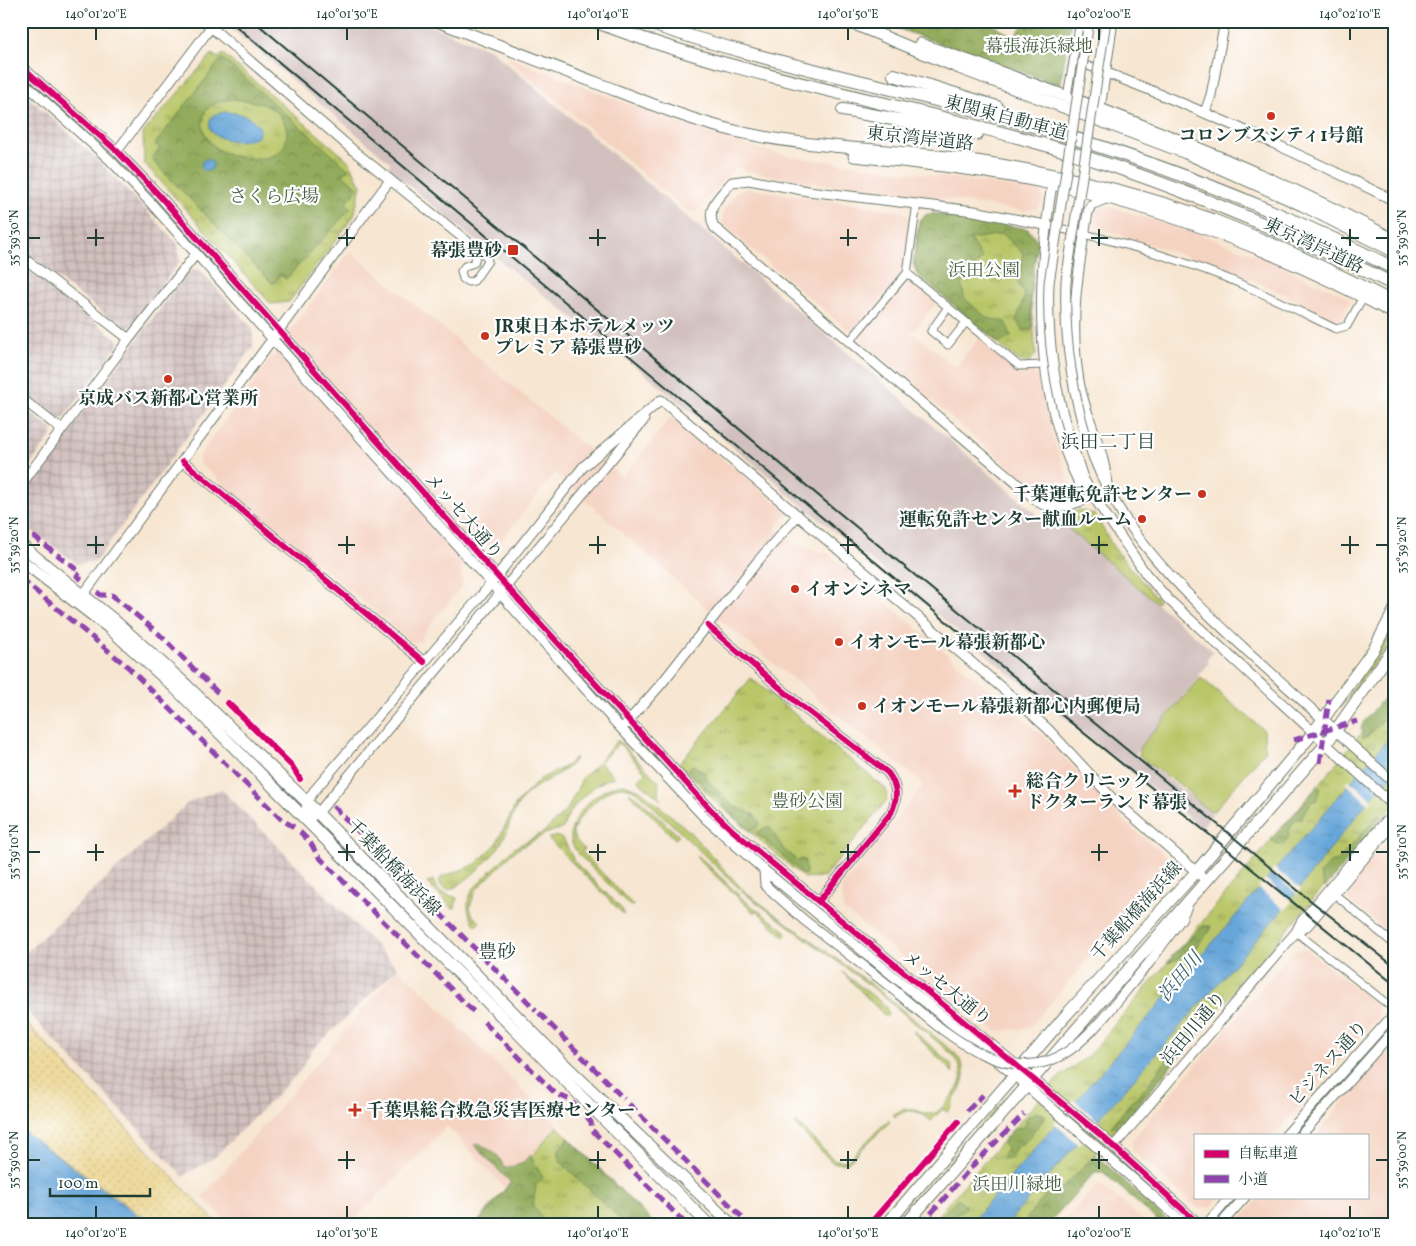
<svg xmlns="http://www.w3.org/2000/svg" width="1416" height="1246" font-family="Vollkorn,'Noto Serif JP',serif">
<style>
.built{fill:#f5d3c2}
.industrial{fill:url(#industrial-grid)}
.railway{fill:#d1c0bd}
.grass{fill:url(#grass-tufts);stroke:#6c824e}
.forest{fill:url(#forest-crowns);stroke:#587448;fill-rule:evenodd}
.sand{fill:url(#sand-dots);stroke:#868c69}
.garden{fill:#b9c668;stroke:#6c824e}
.water{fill:url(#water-ripples);stroke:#427286}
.pier{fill:#f7e6d1}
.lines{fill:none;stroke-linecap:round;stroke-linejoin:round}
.minor-casing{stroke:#6b786b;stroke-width:9}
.tertiary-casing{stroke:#6b786b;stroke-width:11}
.primary-casing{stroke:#6b786b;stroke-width:13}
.trunk-casing{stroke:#6b786b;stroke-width:13}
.motorway-casing{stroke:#6b786b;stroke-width:14}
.minor{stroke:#fff;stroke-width:7}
.tertiary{stroke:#fff;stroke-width:9}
.primary{stroke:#fff;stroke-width:11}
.trunk{stroke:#fff;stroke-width:11}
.motorway{stroke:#fff;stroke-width:12}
.rail{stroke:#1f3d34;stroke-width:2}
.tertiary-bridge-casing{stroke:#6b786b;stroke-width:11;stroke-linecap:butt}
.tertiary-bridge{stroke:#fff;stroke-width:9}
.quiet{stroke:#8e44ad;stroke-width:5;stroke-dasharray:10 5;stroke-linecap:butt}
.cycleway-casing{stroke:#fff;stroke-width:9}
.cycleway{stroke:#d6006c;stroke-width:6}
.ticks{fill:none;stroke:#1f3d34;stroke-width:2}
.poi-dot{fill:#c8321e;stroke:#fff;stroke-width:2}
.labels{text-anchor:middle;stroke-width:4.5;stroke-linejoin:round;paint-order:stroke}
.park-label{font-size:18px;fill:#465f41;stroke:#fff}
.street-label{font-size:18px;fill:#1f3d34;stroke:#fff}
.poi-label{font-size:18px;font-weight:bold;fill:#1f3d34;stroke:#fff;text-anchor:start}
.neighbourhood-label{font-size:19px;fill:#1f3d34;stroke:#fff}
.water-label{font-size:19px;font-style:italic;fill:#38626e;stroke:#fff}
.neatline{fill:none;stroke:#1f3d34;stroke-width:2}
.ticks-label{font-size:12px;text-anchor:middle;fill:#1f3d34}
</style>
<defs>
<pattern id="industrial-grid" width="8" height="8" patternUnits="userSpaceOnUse" patternTransform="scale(1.25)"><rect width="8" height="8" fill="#d1c0bd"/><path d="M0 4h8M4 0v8" fill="none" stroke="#a99d9a"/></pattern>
<pattern id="grass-tufts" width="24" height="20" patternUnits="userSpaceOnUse" patternTransform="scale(1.25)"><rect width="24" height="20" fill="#b9c668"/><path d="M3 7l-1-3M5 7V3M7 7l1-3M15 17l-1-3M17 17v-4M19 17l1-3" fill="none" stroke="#96a256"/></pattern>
<pattern id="forest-crowns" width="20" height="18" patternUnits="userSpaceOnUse" patternTransform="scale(1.25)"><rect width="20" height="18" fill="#92ab5c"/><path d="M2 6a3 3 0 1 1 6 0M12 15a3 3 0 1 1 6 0" fill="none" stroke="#778c4d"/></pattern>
<pattern id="sand-dots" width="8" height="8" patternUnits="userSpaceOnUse" patternTransform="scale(1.25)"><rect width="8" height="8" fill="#eeda9e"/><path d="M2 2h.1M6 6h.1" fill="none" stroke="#ccbc89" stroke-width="1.8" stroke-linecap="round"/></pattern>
<pattern id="water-ripples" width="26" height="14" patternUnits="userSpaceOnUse" patternTransform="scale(1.25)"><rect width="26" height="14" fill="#66a6d9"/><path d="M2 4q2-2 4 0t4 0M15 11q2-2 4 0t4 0" fill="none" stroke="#5388b1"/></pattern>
</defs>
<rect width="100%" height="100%" fill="#fff"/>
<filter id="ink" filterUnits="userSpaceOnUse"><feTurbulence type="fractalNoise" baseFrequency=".02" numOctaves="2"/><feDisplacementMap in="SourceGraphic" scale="10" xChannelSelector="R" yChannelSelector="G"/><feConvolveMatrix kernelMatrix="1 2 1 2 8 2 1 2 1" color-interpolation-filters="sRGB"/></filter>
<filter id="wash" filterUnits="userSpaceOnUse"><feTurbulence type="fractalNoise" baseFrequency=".0096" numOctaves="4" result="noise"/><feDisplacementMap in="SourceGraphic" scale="20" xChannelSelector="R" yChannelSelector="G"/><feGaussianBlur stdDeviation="1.12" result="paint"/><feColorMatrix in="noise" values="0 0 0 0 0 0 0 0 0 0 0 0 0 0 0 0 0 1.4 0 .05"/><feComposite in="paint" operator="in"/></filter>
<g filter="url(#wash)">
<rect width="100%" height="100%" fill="#f7e6d1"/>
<path class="built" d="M508 57 625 103 754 148 792 157 1036 189 1043 195 1042 204 1036 209 1022 211 928 196 812 183 744 170 736 166 696 212H688L507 58Z
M746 188 904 212 910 219 905 267 902 273 856 328 847 329 723 225V210L738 191Z
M1108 206 1210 238 1254 254 1347 297 1350 301 1341 319 1337 321 1272 288 1216 266 1103 229 1099 225 1095 214 1100 208Z
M350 251 622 477 671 417 788 512 775 529 797 545 829 554 1048 740 1125 822 1172 861 1029 1028 996 1031 843 909 841 888 922 787 921 782 726 625 555 473 499 543H483L461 566 462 586 422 635V641L411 642 200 464 199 456Z
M915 283 938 301 912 332 955 367 981 336 1019 371 1030 370 1038 377 1055 444 1070 484 1065 495 1057 499 1044 496 863 343 862 333 903 284Z
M1392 835H1395V938L1348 900 1347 887Z
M1305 949 1377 1004 1378 1017 1274 1135H1195V1197H1219L1211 1207 1198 1208 1133 1151 1132 1140 1294 950Z
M399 968 557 1124 505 1188 447 1126 349 1225H230L203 1196Z
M1395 1044V1225H1235L1260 1197H1367V1135H1315Z
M1099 1183 1148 1225H1060Z"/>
<path class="industrial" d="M21 90 96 158 178 244 180 261 129 329 125 330 21 250Z
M21 265 118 340V345L63 419 60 420 21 391Z
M199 269 253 329V347L96 561 77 564 21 522V496L188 271Z
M21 406 52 429V435L21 477Z
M221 789 398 968 312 1050 300 1071 214 1158 183 1176 21 1005V957L189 802Z"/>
<path class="railway" d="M222 21H418L491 50 1046 522 1056 518 1213 651 1207 660 1209 663 1198 675 1200 677 1135 754 1213 813 1201 828 812 513 806 511 807 509 781 489 782 487 649 377 495 257 388 168 391 163Z"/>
<path class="grass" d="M212 54 218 58 223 54 349 161 361 186 354 216 289 302 271 304 144 163 143 133Z
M927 214 1018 228 1035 250 1031 297 1036 355 1028 363 1018 360 917 275 913 264 919 220Z
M1080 510 1095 515 1114 548 1159 601 1157 603 1056 518Z
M1395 621V630L1383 652 1340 708Z
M751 678 886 789 887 800 824 877 804 878 718 804 679 764Z
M1395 685V804L1034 1225H929L1058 1078 1088 1056 1331 770 1364 730Z
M618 740 659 782 658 791 661 800 637 780 646 773 619 743 601 761 600 760Z
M576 757C567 776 534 781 520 802 510 816 508 834 498 848 490 859 462 887 448 890L441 886 439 881 442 877 476 864 496 844 516 804 540 779 566 766Z
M599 762 615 777C593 782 569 807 563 828L545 834 516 850 475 891 470 908 473 916 480 922 476 926C467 914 465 903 473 889L514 848 544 832 568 808 583 777Z
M624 784 640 790 688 830 745 892 872 985 955 1053C969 1069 965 1082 955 1098 952 1103 952 1108 947 1112L943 1109 931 1121C919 1111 909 1106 895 1117L893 1115C916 1099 920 1119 934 1113 939 1112 943 1106 946 1103 961 1087 968 1074 953 1055L872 987 744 893 638 792C631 788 624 786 615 788 603 791 574 819 573 833 573 839 580 844 584 849L582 852 634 906 629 905 579 855C574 848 570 842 571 833 574 811 603 785 624 784Z
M629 793 638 798 679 836 675 839Z
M557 836 564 840 574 861 623 910 624 915 548 838Z
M699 856 745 901 786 931V935L784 937 757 911 754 913 696 857Z
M433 880C437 893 444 893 457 898L455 908H452L427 883Z
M842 972 886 1006 888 1014 886 1017Z
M914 1031 951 1064 953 1073 914 1033Z
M1004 1099 1007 1102 899 1225H894Z
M888 1120 890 1122 847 1163H833L794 1124 796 1122 834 1160 847 1161Z
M557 1126 656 1225H475Z"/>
<path class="forest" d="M876 21H986L1014 37 1026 21H1071L1060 85Z
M222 58 348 169 343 175 358 187 346 203 351 208 286 279 281 275 273 284 151 159 160 149 155 144ZM233 99C248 101 261 101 274 110 293 124 292 155 264 158 250 159 232 158 219 150 201 139 194 111 218 102 222 100 228 100 233 99Z
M931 213 1028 229 1038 241 1030 293 1032 330H1023L1016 320 1025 296 1018 283 1023 253 1003 234 970 239 982 258 962 283 964 298 987 318 1006 322 1011 337 999 343 919 274 914 264 920 221Z
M1395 684V707L1368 736 1363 738 1361 729 1363 723Z
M693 765 707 774 706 779 733 806 755 815 760 823 756 828 750 830 732 816 720 799 705 788 701 781 697 780 687 770Z
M1316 788H1321L1316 801H1312L1303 814 1302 819H1296L1289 829C1290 836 1288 840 1282 844L1274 843 1271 839 1282 826 1286 825Z
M1379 814 1382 818 1325 888 1320 874 1331 862H1337Z
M769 826 783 849 798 861 802 859 805 861 806 874 803 875C787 860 773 845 756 833Z
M1203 926H1211V929L1189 955 1184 951 1180 958 1168 963 1173 954Z
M1195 1031 1196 1036 1119 1128 1111 1127 1130 1103 1150 1083 1162 1065 1178 1052 1179 1041 1188 1033Z
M1035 1112 1045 1115V1118L1024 1143 1016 1147 1011 1158 1001 1159 1007 1148 1002 1143 1014 1128 1025 1127 1027 1116H1032Z
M568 1138 654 1225H626L561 1162 558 1152Z
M479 1143 497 1155 505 1168 521 1164 530 1155 543 1178 536 1185 533 1206 543 1219 533 1225H477L511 1183 474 1145Z
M1096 1155 1172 1225H1162L1103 1172H1095L1047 1225 1023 1223 1044 1197 1061 1189Z
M957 1199 965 1205 963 1211 957 1214 949 1225H933Z"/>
<path class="sand" d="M21 1018 215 1221 217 1225H154L71 1164 21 1133Z"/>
<path class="garden" d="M1201 678 1264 730 1265 751 1214 811C1201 809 1192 795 1183 787 1168 776 1152 768 1139 755V748Z"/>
<path class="water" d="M225 112C240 113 251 115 260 128L258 137C243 145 197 141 213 115Z
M201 165a6 6 0 1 1 12 0a6 6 0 1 1-12 0Z
M1395 731V772L1369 800 1283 909 1006 1225H969Z
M21 1129 151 1225H21Z"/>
<path class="pier" d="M1349 780 1372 800 1369 804 1346 783Z
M1274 868 1301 889 1297 894 1271 872Z
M1265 879 1292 901 1285 910 1258 888Z
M1074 1100 1099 1122 1079 1145 1054 1123Z"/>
</g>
<g filter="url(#ink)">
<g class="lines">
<g class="minor-casing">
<path id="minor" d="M1079 63 1102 71
M1067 96 1080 21
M1101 109 1114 21
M1045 225C1114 240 1185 259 1250 288 1279 301 1307 315 1336 329L1347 326 1363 297
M468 242 486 256 488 261 474 281 468 282 463 279 461 271 465 266 474 263 476 257Z
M907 273 1019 366 1044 365
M948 307 931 331 948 345 966 322
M849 342 907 273 917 203
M1331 891 1395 945
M1296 932 1395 1010"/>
</g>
<g class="tertiary-casing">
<path id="tertiary" d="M204 21 354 151 468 242
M21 66 117 151 157 193 507 587 711 810 732 830 1103 1137 1200 1225
M1107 73C1205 111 1300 154 1395 201
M21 80 110 160 149 201 615 722 705 818 764 870 1014 1075 1186 1225
M1205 112 1211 95 1225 21
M117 151 211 27
M1052 184C1036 285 1033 391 1080 485
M1045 225 974 211 808 191 749 180 732 182C720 196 705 207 714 227L1040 503C1060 514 1087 498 1107 491 1108 454 1085 418 1079 381 1069 321 1078 271 1088 212L1091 205 1108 198
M21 256 129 339
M21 398 62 430
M661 400 1015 699 1048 729 1112 798 1207 881
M1067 429 1083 478 1093 496 1146 574 1168 599 1395 807
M1087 439C1114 527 1180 588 1245 649 1294 694 1345 738 1395 784
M183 461 424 662
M21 485 129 339 196 254
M83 595 390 180
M708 626 800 705 888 773C898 787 898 798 891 813L819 901
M625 725 662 683 757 562 798 515
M305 820 307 802 314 791 481 596 583 467 661 400
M305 820 318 813 644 420
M764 870 765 885 804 920 883 981
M1296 932 1307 926 1389 829 1395 819
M1149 963 1181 919 1187 906
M1286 1135 1395 1013
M1301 1135 1395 1029
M1114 1146 1296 932 1301 922 1385 822 1395 815
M1206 1225 1230 1197
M1220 1225 1245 1197"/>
</g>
<g class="primary-casing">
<path id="primary" d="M21 545 114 620 181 680 307 802 563 1063 732 1225
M21 560 108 627 174 687 709 1225
M886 1225 1067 1014 1196 872 1313 733 1374 649 1395 609
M905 1225 1326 744 1395 646"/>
</g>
<g class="trunk-casing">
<path id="trunk" d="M437 21C492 43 547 64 602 85 646 102 690 120 735 131 815 150 896 148 976 161 1056 173 1135 192 1211 219 1274 243 1335 272 1395 303
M847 21 959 68 1186 153 1302 205 1395 252
M920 44C1082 100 1243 160 1395 240
M854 156C920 163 987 170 1052 184 1172 211 1287 255 1395 314"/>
</g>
<g class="motorway-casing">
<path id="motorway" d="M594 21C734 75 884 100 1028 140 1155 175 1277 227 1395 285
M643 21C758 61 877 83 994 115 1132 152 1267 204 1395 269
M894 75 997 107
M843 110 977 134"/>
</g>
<use href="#minor" class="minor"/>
<use href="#tertiary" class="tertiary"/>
<use href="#primary" class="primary"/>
<use href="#trunk" class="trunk"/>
<use href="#motorway" class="motorway"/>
<path class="rail" d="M230 21 942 618 1395 985
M254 21 826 502 1301 893 1395 967"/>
<g class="tertiary-bridge-casing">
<path id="tertiary-bridge" d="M1067 429C1053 381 1047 333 1049 283L1089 21
M1087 439C1071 387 1064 336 1066 281L1106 21
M883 981C933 1021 1008 1101 1075 1046 1103 1023 1125 990 1149 963"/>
</g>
<use href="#tertiary-bridge" class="tertiary-bridge"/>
<path class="quiet" d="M21 527 80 572 77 576 82 580
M21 579 128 667 281 819 294 827
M97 592 101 595H112L158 633 221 696
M1294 740 1357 721
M1320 763 1329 699
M333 806 536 1010
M300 832 310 842 318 856 476 1014
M539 1013 624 1099
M484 1022 555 1093 570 1100 578 1108
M629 1104 750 1225
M967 1111 983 1095
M587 1117 591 1122 592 1130 687 1225
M921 1225 975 1163 1024 1114"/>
<g class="cycleway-casing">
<path id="cycleway" d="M21 66 117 151 157 193 507 587 711 810 732 830 1103 1137 1200 1225
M183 461 424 662
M708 626 800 705 888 773C898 787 898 798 891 813L819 901
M228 703 292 766 300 779
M869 1225 958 1122"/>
</g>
<use href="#cycleway" class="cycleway"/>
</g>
</g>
<path class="ticks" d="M96 28V40M347 28V40M598 28V40M848 28V40M1099 28V40M1350 28V40M96 229V246M347 229V246M598 229V246M848 229V246M1099 229V246M1350 229V246M28 238H40M87 238H104M338 238H355M589 238H606M840 238H857M1091 238H1108M1341 238H1359M1376 238H1388M96 536V554M347 536V554M598 536V554M848 536V554M1099 536V554M1350 536V554M28 545H40M87 545H104M338 545H355M589 545H606M840 545H857M1091 545H1108M1341 545H1359M1376 545H1388M96 844V861M347 844V861M598 844V861M848 844V861M1099 844V861M1350 844V861M28 852H40M87 852H104M338 852H355M589 852H606M840 852H857M1091 852H1108M1341 852H1359M1376 852H1388M347 1151V1169M598 1151V1169M848 1151V1169M1099 1151V1169M28 1160H40M338 1160H355M589 1160H606M840 1160H857M1091 1160H1108M1376 1160H1388M96 1206V1218M347 1206V1218M598 1206V1218M848 1206V1218M1099 1206V1218M1350 1206V1218"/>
<g class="poi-dot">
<circle cx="1271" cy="116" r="5"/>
<rect x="507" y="244" width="12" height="12" rx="2.5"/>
<circle cx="485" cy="336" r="5"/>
<circle cx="168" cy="379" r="5"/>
<circle cx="1202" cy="494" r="5"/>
<circle cx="1142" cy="519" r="5"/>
<circle cx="795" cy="589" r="5"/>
<circle cx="839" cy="642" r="5"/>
<circle cx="862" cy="706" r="5"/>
<path d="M1012.5 783.5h5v5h5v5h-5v5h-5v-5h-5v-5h5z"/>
<path d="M352.5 1102.5h5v5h5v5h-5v5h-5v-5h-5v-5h5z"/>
</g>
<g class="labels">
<g class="park-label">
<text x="1039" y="52">幕張海浜緑地</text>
<text x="274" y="202">さくら広場</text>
<text x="984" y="276">浜田公園</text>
<text x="807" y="807">豊砂公園</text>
<text x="1017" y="1190">浜田川緑地</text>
</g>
<g class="street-label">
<text transform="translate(1006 117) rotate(15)" y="6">東関東自動車道</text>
<text transform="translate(920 138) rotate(6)" y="6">東京湾岸道路</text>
<text transform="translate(1314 245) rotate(25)" y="6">東京湾岸道路</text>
<text transform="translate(464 516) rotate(49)" y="6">メッセ大通り</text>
<text transform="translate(394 867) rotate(46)" y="6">千葉船橋海浜線</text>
<text transform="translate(1136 911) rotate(-48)" y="6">千葉船橋海浜線</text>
<text transform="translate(947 988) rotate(39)" y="6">メッセ大通り</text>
<text transform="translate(1193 1028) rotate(-50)" y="6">浜田川通り</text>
<text transform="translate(1328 1063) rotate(-48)" y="6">ビジネス通り</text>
</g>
<g class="poi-label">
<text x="1271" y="141" text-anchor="middle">コロンブスシティ1号館</text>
<text x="502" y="256" text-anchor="end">幕張豊砂</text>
<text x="495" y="332">JR東日本ホテルメッツ<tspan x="495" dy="21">プレミア 幕張豊砂</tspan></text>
<text x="168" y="404" text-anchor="middle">京成バス新都心営業所</text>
<text x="1192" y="500" text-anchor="end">千葉運転免許センター</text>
<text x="1132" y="525" text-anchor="end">運転免許センター献血ルーム</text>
<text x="805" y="595">イオンシネマ</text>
<text x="849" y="648">イオンモール幕張新都心</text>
<text x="872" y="712">イオンモール幕張新都心内郵便局</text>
<text x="1026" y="787">総合クリニック<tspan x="1026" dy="21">ドクターランド幕張</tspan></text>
<text x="366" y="1116">千葉県総合救急災害医療センター</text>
</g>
<g class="neighbourhood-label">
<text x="1108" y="448">浜田二丁目</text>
<text x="497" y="958">豊砂</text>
</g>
<g class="water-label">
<text transform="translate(1179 976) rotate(-50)" y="7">浜田川</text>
</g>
</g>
<rect width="1416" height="1246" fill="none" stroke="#fff" stroke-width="55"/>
<rect x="1194" y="1134" width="175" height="65" fill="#ffffff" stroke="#a5b1ae"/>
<rect x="1204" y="1150" width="25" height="8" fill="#d6006c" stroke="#a5b1ae"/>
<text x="1238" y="1158" font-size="15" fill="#1f3d34">自転車道</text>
<rect x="1204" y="1175" width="25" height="8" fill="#8e44ad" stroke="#a5b1ae"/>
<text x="1238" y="1184" font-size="15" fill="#1f3d34">小道</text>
<path d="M50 1188v8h100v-8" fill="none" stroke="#1f3d34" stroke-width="2.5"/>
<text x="58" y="1188" font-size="15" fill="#1f3d34" stroke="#ffffff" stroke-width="4" paint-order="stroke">100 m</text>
<rect x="28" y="28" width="1360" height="1190" class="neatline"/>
<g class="ticks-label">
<text x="96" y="18">140°01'20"E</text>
<text x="347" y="18">140°01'30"E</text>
<text x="598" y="18">140°01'40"E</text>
<text x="848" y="18">140°01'50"E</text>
<text x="1099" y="18">140°02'00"E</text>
<text x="1350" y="18">140°02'10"E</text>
<text transform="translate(14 238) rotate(-90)" y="4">35°39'30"N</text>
<text transform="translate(1402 238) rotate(-90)" y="4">35°39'30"N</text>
<text transform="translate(14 545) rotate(-90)" y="4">35°39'20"N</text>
<text transform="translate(1402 545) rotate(-90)" y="4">35°39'20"N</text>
<text transform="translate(14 852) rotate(-90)" y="4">35°39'10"N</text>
<text transform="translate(1402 852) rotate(-90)" y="4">35°39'10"N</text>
<text transform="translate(14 1160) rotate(-90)" y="4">35°39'00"N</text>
<text transform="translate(1402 1160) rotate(-90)" y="4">35°39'00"N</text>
<text x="96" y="1237">140°01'20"E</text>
<text x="347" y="1237">140°01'30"E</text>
<text x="598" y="1237">140°01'40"E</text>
<text x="848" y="1237">140°01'50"E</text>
<text x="1099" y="1237">140°02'00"E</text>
<text x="1350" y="1237">140°02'10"E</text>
</g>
</svg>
